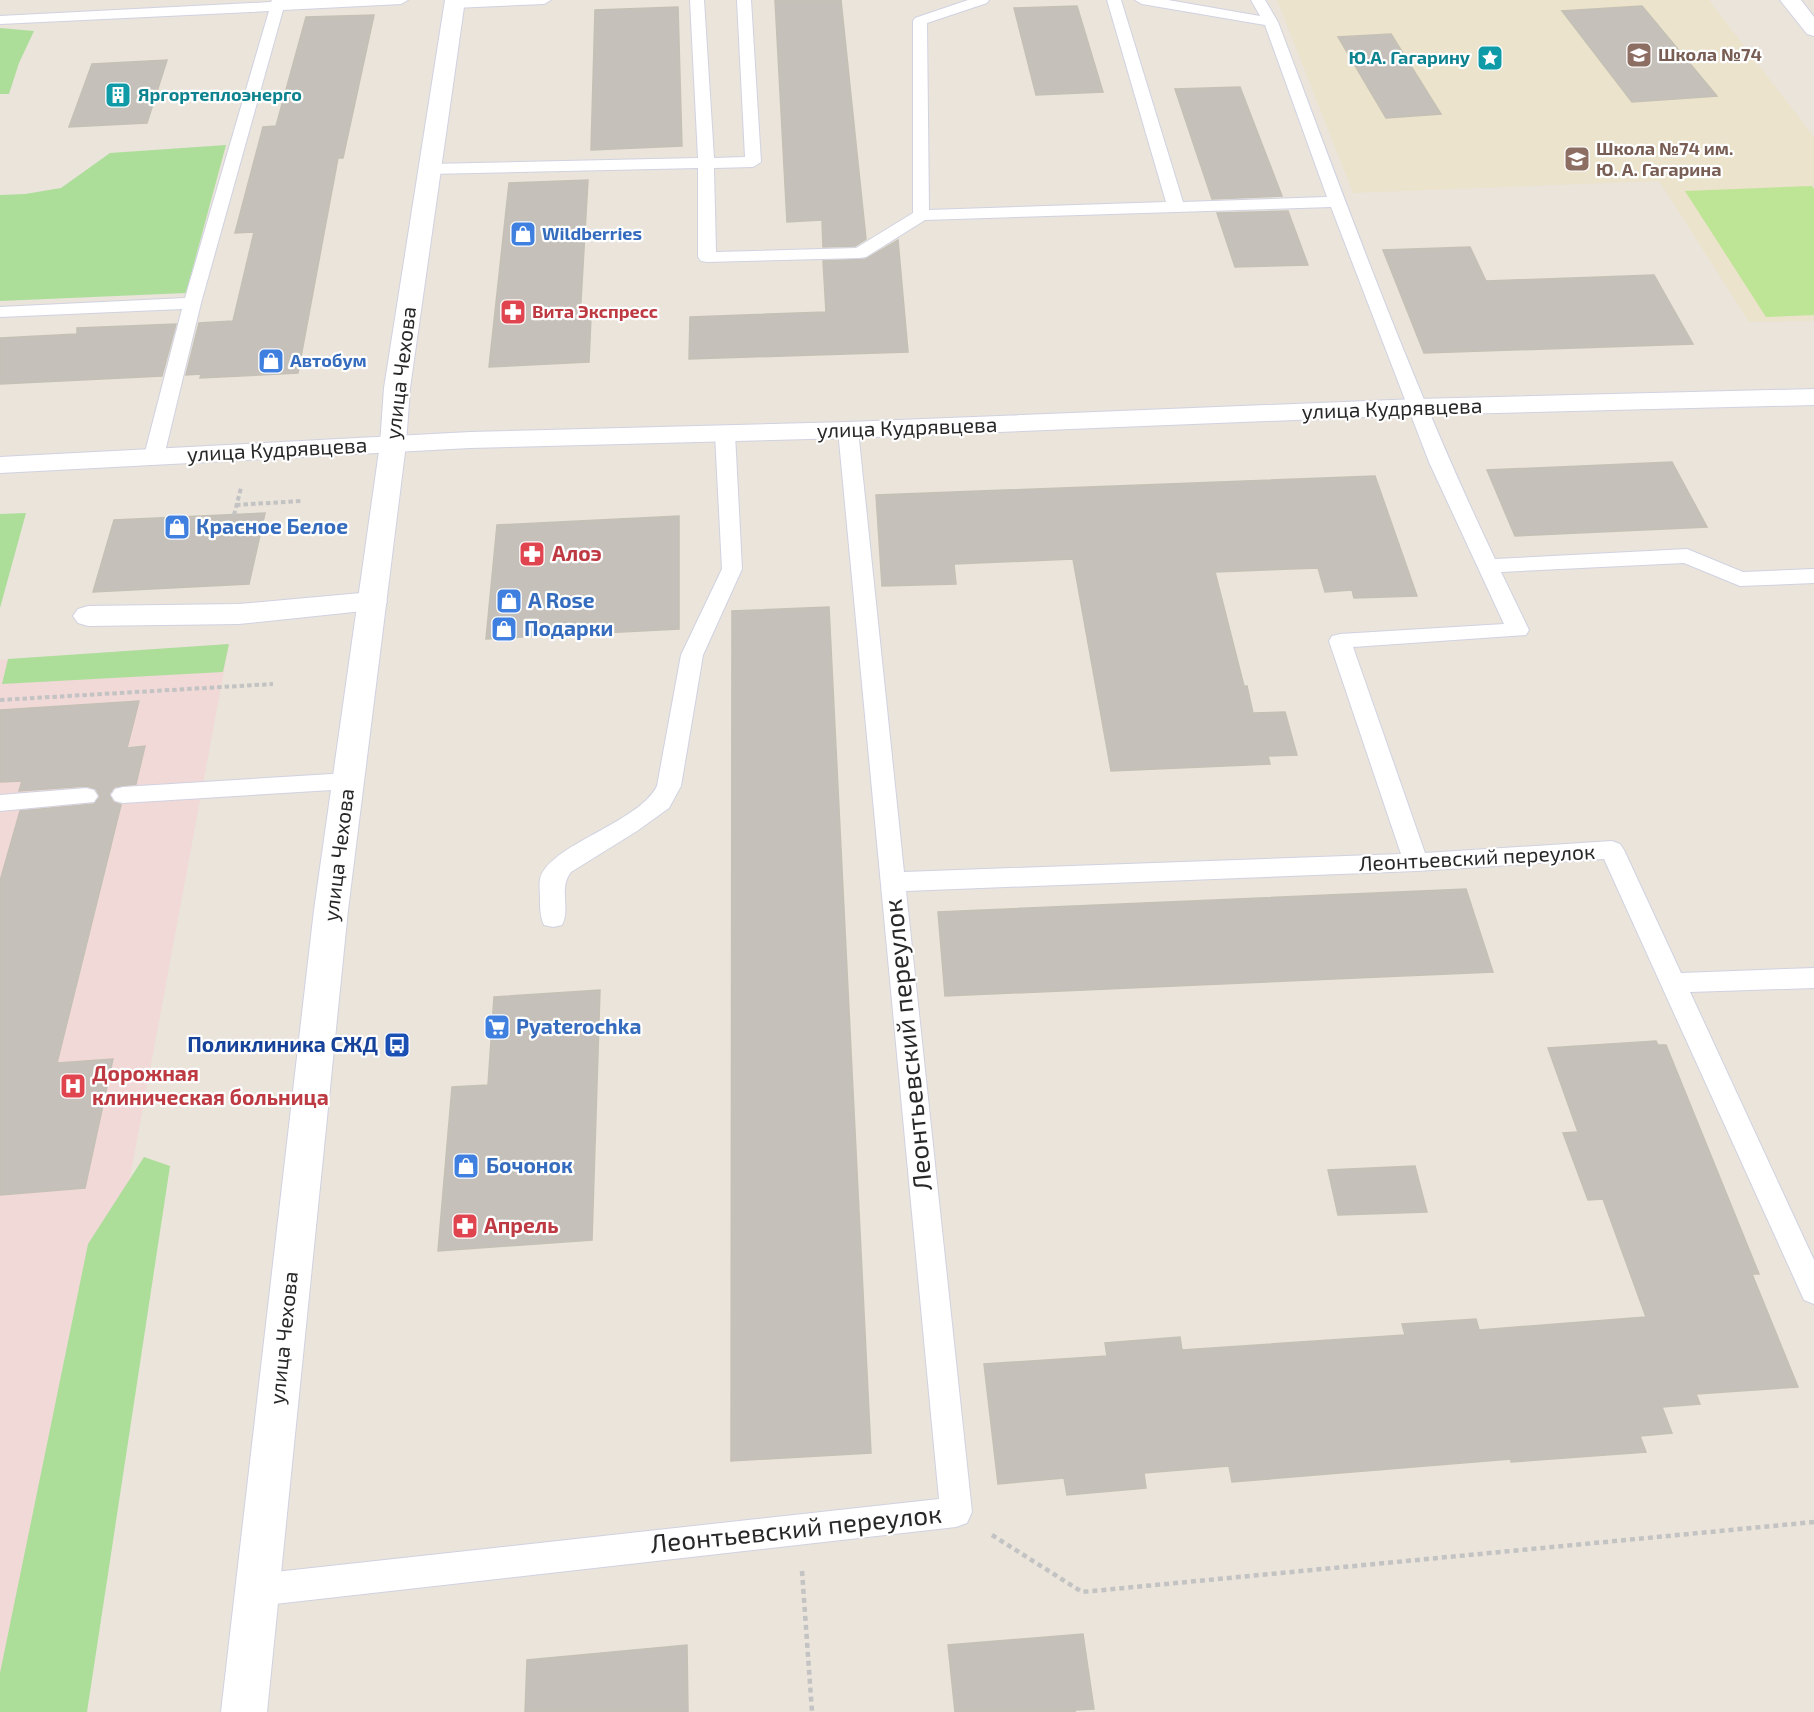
<svg xmlns="http://www.w3.org/2000/svg" width="1814" height="1712" font-family="'Exo 2',sans-serif">
<style>
.education{fill:#ebe3cb}
.medical{fill:#f1d9d8}
.green{fill:#acde9a}
.pitch{fill:#bee496}
.building{fill:#c5c1ba;stroke:#c5c0b5;stroke-width:1.5}
.lines{fill:none;stroke-linecap:round;stroke-linejoin:round}
.service-casing{stroke:#d0d2e1;stroke-width:2}
.minor-casing{stroke:#d0d2e1;stroke-width:2}
.tertiary-casing{stroke:#d0d2e1;stroke-width:2}
.path-far1{stroke:#c3c3c3;stroke-width:4;stroke-dasharray:4.5 3;stroke-linecap:butt}
.path{stroke:#c3c3c3;stroke-width:4.5;stroke-dasharray:5 4;stroke-linecap:butt}
.service{fill:#fff;fill-rule:evenodd}
.minor{fill:#fff;fill-rule:evenodd}
.tertiary{fill:#fff;fill-rule:evenodd}
.labels{text-anchor:middle;stroke-width:4.5;stroke-linejoin:round;paint-order:stroke}
.far-education-label{font-size:18px;font-weight:bold;fill:#785e54;stroke:#fff;text-anchor:start}
.far-culture-label{font-size:18px;font-weight:bold;fill:#0d838f;stroke:#fff;text-anchor:end}
.far-shop-label{font-size:18px;font-weight:bold;fill:#366cbe;stroke:#fff;text-anchor:start}
.far-health-label{font-size:18px;font-weight:bold;fill:#be3a42;stroke:#fff;text-anchor:start}
.street-label{font-size:21px;fill:#282828;stroke:#fff}
.shop-label{font-size:21px;font-weight:bold;fill:#366cbe;stroke:#fff;text-anchor:start}
.health-label{font-size:21px;font-weight:bold;fill:#be3a42;stroke:#fff;text-anchor:start}
.transit-label{font-size:21px;font-weight:bold;fill:#164399;stroke:#fff;text-anchor:end}
.near-street-label{font-size:26px;fill:#282828;stroke:#fff}
</style>
<rect width="100%" height="100%" fill="#eae4db"/>
<path class="education" d="M1277 0H1709L1814 137V321L1749 322 1659 181 1353 193Z"/>
<path class="medical" d="M229 644 31 1712H0V660Z"/>
<path class="green" d="M0 28 34 31 19 63 9 94H0Z
M226 145 186 293 0 301V195L25 194 61 188 110 153Z
M26 513 0 608V514Z
M229 644 223 672 2 684 8 659Z
M144 1157 170 1166 87 1712H0V1673L88 1244Z"/>
<path class="pitch" d="M1812 186 1814 189V315L1766 317 1685 191Z"/>
<path class="building" d="M775 0H841L866 239 855 246 823 247 822 220 787 222Z
M1077 6 1103 92 1036 95 1014 8Z
M1642 6 1717 96 1632 102 1562 11Z
M678 7 682 146 591 150 595 10Z
M374 15 343 158H338L298 373 200 378 201 374 186 375 199 323 233 321 254 232 235 233 263 127 276 126 306 17Z
M1391 34 1441 114 1386 118 1338 37Z
M167 60 147 123 69 127 92 64Z
M1240 87 1282 196 1212 199 1175 89Z
M588 180 580 318 591 317 589 362 489 367 509 183Z
M1288 211 1308 265 1235 267 1217 213Z
M898 240 908 352 689 359 690 317 826 312 823 261 866 259Z
M1470 247 1486 281 1654 275 1693 344 1424 353 1383 250Z
M176 324 162 376 0 384V338L77 334V328Z
M1672 462 1707 527 1515 536 1487 470Z
M1375 476 1417 596 1354 598 1352 590 1325 592 1318 568 1215 572 1244 686H1247L1253 713 1285 712 1297 755 1268 756 1270 764 1111 771 1073 559 954 564 956 584 882 586 876 495Z
M265 513 249 584 93 592 114 520Z
M679 516V629L486 639 497 525Z
M829 607 871 1453 731 1461 732 611Z
M139 701 127 748 145 746 136 784 114 787 109 794 113 802 121 805 57 1063 113 1059 85 1188 0 1195V881L20 811 94 804 100 797 96 789 87 786 19 791 22 781 0 782V710Z
M1466 889 1493 972 945 996 938 912Z
M600 990 592 1240 438 1251 452 1087 488 1085 494 997Z
M1656 1041 1658 1045H1666L1703 1136 1759 1274H1752L1798 1387 1696 1394 1700 1404 1662 1407 1672 1433 1640 1436 1646 1452 1511 1462V1459L1232 1482 1229 1466 1144 1473 1146 1488 1067 1495 1064 1478 998 1484 984 1364 1107 1356 1105 1343 1180 1337 1182 1350 1405 1335 1402 1324 1476 1319 1479 1330 1646 1317 1603 1199 1588 1200 1563 1133 1578 1132 1548 1048Z
M1415 1166 1427 1212 1338 1215 1328 1170Z
M1083 1634 1094 1709 1075 1710V1712H955L948 1645Z
M687 1645 688 1712H525L527 1660Z"/>
<g class="lines">
<g class="service-casing">
<path id="service" d="M272 0H408L401 4 283 10 201 303 164 456 161 460H147L144 456 182 309 0 317V307L185 298 269 11 0 24V16L271 2Z
M551 0 544 4 454 8 447 4 452 0Z
M690 0H704L714 158 745 157 737 0H751L761 162 753 167 714 168 716 252 856 248 913 213V21L915 18 968 0H989L987 3 927 23 929 210 1166 202 1107 0H1121L1183 202 1327 197 1265 25 1142 4 1135 0H1168L1260 16 1251 0H1265L1278 22C1346 203 1412 385 1495 559L1687 549 1743 572 1814 569V583L1740 586 1684 563 1501 572 1529 630 1526 635 1353 647 1425 853 1612 841 1620 844 1624 850 1681 973 1814 968V988L1690 992 1814 1260V1304L1804 1300 1604 859 1416 871 906 891 972 1512 967 1523 956 1527 257 1606 246 1601 241 1590 246 1579 257 1574 939 1499 838 430 841 426H855L858 430 904 872 1401 854 1329 641 1332 636 1340 634 1504 624 1429 462 1331 207 925 220 866 257 860 258 707 262 701 261 698 257V168L430 174 422 169 430 164 698 158Z
M725 428 732 430 735 434 742 569 703 655 681 786 669 808 637 831 571 872C558 889 571 907 562 925L553 927 544 925C540 916 540 908 540 898 540 892 539 885 540 879 548 845 639 823 657 786L681 655 722 569 715 434 718 430Z
M348 773 356 775 360 781 356 787 348 789 123 803 115 801 111 795 115 789 123 787Z
M86 788 94 790 98 796 94 802 0 811V795Z"/>
</g>
<g class="minor-casing">
<path id="minor" d="M1780 0H1801L1814 17V36L1807 34Z
M1814 389V405L1417 415 848 438 470 448 0 473V457L470 432 848 422 1417 399Z
M372 592 382 595 387 602 382 609 239 624 88 626 78 623 73 616 78 609 88 606 239 604Z"/>
</g>
<g class="tertiary-casing">
<path id="tertiary" d="M445 0H465L410 388 406 444 348 910 267 1712H221L314 910 380 444 384 388Z"/>
</g>
<path class="path-far1" d="M236 505 301 501
M234 515 241 488
M0 700 273 684"/>
<path class="path" d="M992 1535 1082 1592 1814 1522
M802 1571 812 1712"/>
<use href="#service" class="service"/>
<use href="#minor" class="minor"/>
<use href="#tertiary" class="tertiary"/>
</g>
<defs>
<g id="school-square" transform="scale(1.35)"><rect x="-9" y="-9" width="18" height="18" rx="4" fill="#8d6e63" stroke="#fff"/><path d="M0-5L7-2L0 1L-7-2ZM-4 1L0 2.5L4 1V4Q0 6-4 4Z" fill="#fff"/></g>
<g id="sight-square" transform="scale(1.35)"><rect x="-9" y="-9" width="18" height="18" rx="4" fill="#0f9aa8" stroke="#fff"/><path d="M0-6L1.8-2.2L6-1.7L2.9 1.2L3.7 5.4L0 3.3L-3.7 5.4L-2.9 1.2L-6-1.7L-1.8-2.2Z" fill="#fff"/></g>
<g id="building-square" transform="scale(1.35)"><rect x="-9" y="-9" width="18" height="18" rx="4" fill="#0f9aa8" stroke="#fff"/><path d="M-4-6H4V6H1V3H-1V6H-4ZM-2.5-4.3h1.7v1.8h-1.7ZM.8-4.3h1.7v1.8H.8ZM-2.5-1h1.7V.8h-1.7ZM.8-1h1.7V.8H.8Z" fill="#fff"/></g>
<g id="shop-square" transform="scale(1.35)"><rect x="-9" y="-9" width="18" height="18" rx="4" fill="#3f7fe0" stroke="#fff"/><path d="M-5-2.5h2.3a2.7 3.5 0 0 1 5.4 0H5L5.5 6h-11ZM-1.5-2.5h3a1.5 2.3 0 0 0-3 0Z" fill="#fff"/></g>
<g id="pharmacy-square" transform="scale(1.35)"><rect x="-9" y="-9" width="18" height="18" rx="4" fill="#e0444e" stroke="#fff"/><path d="M-2-6h4v4h4v4h-4v4h-4v-4h-4v-4h4Z" fill="#fff"/></g>
<g id="supermarket-square" transform="scale(1.35)"><rect x="-9" y="-9" width="18" height="18" rx="4" fill="#3f7fe0" stroke="#fff"/><path d="M-6-5.5h2.5l.6 2H6L4.5 2H-2.5L-4.4-4H-6ZM-1.5 3.2a1.3 1.3 0 1 0 .1 0ZM3 3.2a1.3 1.3 0 1 0 .1 0Z" fill="#fff"/></g>
<g id="bus-square" transform="scale(1.35)"><rect x="-9" y="-9" width="18" height="18" rx="4" fill="#1a4fb4" stroke="#fff"/><path d="M-5-6H5V4H4V6H2V4H-2V6H-4V4H-5ZM-3.5-4V0h7V-4ZM-3.5 1.2v1.5H-2V1.2ZM2 1.2v1.5H3.5V1.2Z" fill="#fff"/></g>
<g id="hospital-square" transform="scale(1.35)"><rect x="-9" y="-9" width="18" height="18" rx="4" fill="#e0444e" stroke="#fff"/><path d="M-5-5h3v3.5h4V-5h3V5h-3V1.5h-4V5h-3Z" fill="#fff"/></g>
</defs>
<g fill-rule="evenodd">
<use href="#school-square" x="1639" y="55"/>
<use href="#sight-square" x="1490" y="58"/>
<use href="#building-square" x="118" y="95"/>
<use href="#school-square" x="1577" y="159"/>
<use href="#shop-square" x="523" y="234"/>
<use href="#pharmacy-square" x="513" y="312"/>
<use href="#shop-square" x="271" y="361"/>
<use href="#shop-square" x="177" y="527"/>
<use href="#pharmacy-square" x="532" y="554"/>
<use href="#shop-square" x="509" y="601"/>
<use href="#shop-square" x="504" y="629"/>
<use href="#supermarket-square" x="497" y="1027"/>
<use href="#bus-square" x="397" y="1045"/>
<use href="#hospital-square" x="73" y="1086"/>
<use href="#shop-square" x="466" y="1166"/>
<use href="#pharmacy-square" x="465" y="1226"/>
</g>
<g class="labels">
<g class="far-education-label">
<text x="1658" y="61">Школа №74</text>
<text x="1596" y="155">Школа №74 им.<tspan x="1596" dy="21">Ю. А. Гагарина</tspan></text>
</g>
<g class="far-culture-label">
<text x="1470" y="64">Ю.А. Гагарину</text>
<text x="138" y="101" text-anchor="start">Яргортеплоэнерго</text>
</g>
<g class="far-shop-label">
<text x="542" y="240">Wildberries</text>
<text x="290" y="367">Автобум</text>
</g>
<g class="far-health-label">
<text x="532" y="318">Вита Экспресс</text>
</g>
<g class="street-label">
<text transform="translate(401 373) rotate(-83)" y="7">улица Чехова</text>
<text transform="translate(1392 409) rotate(-2)" y="7">улица Кудрявцева</text>
<text transform="translate(907 428) rotate(-2)" y="7">улица Кудрявцева</text>
<text transform="translate(277 450) rotate(-3)" y="7">улица Кудрявцева</text>
<text transform="translate(339 855) rotate(-83)" y="7">улица Чехова</text>
<text transform="translate(1477 858) rotate(-3)" y="7">Леонтьевский переулок</text>
<text transform="translate(284 1338) rotate(-84)" y="7">улица Чехова</text>
</g>
<g class="shop-label">
<text x="196" y="534">Красное Белое</text>
<text x="528" y="608">A Rose</text>
<text x="524" y="636">Подарки</text>
<text x="516" y="1034">Pyaterochka</text>
<text x="486" y="1173">Бочонок</text>
</g>
<g class="health-label">
<text x="552" y="561">Алоэ</text>
<text x="92" y="1081">Дорожная<tspan x="92" dy="24">клиническая больница</tspan></text>
<text x="484" y="1233">Апрель</text>
</g>
<g class="transit-label">
<text x="378" y="1052">Поликлиника СЖД</text>
</g>
<g class="near-street-label">
<text transform="translate(908 1045) rotate(-96)" y="9">Леонтьевский переулок</text>
<text transform="translate(796 1529) rotate(-6)" y="9">Леонтьевский переулок</text>
</g>
</g>
</svg>
